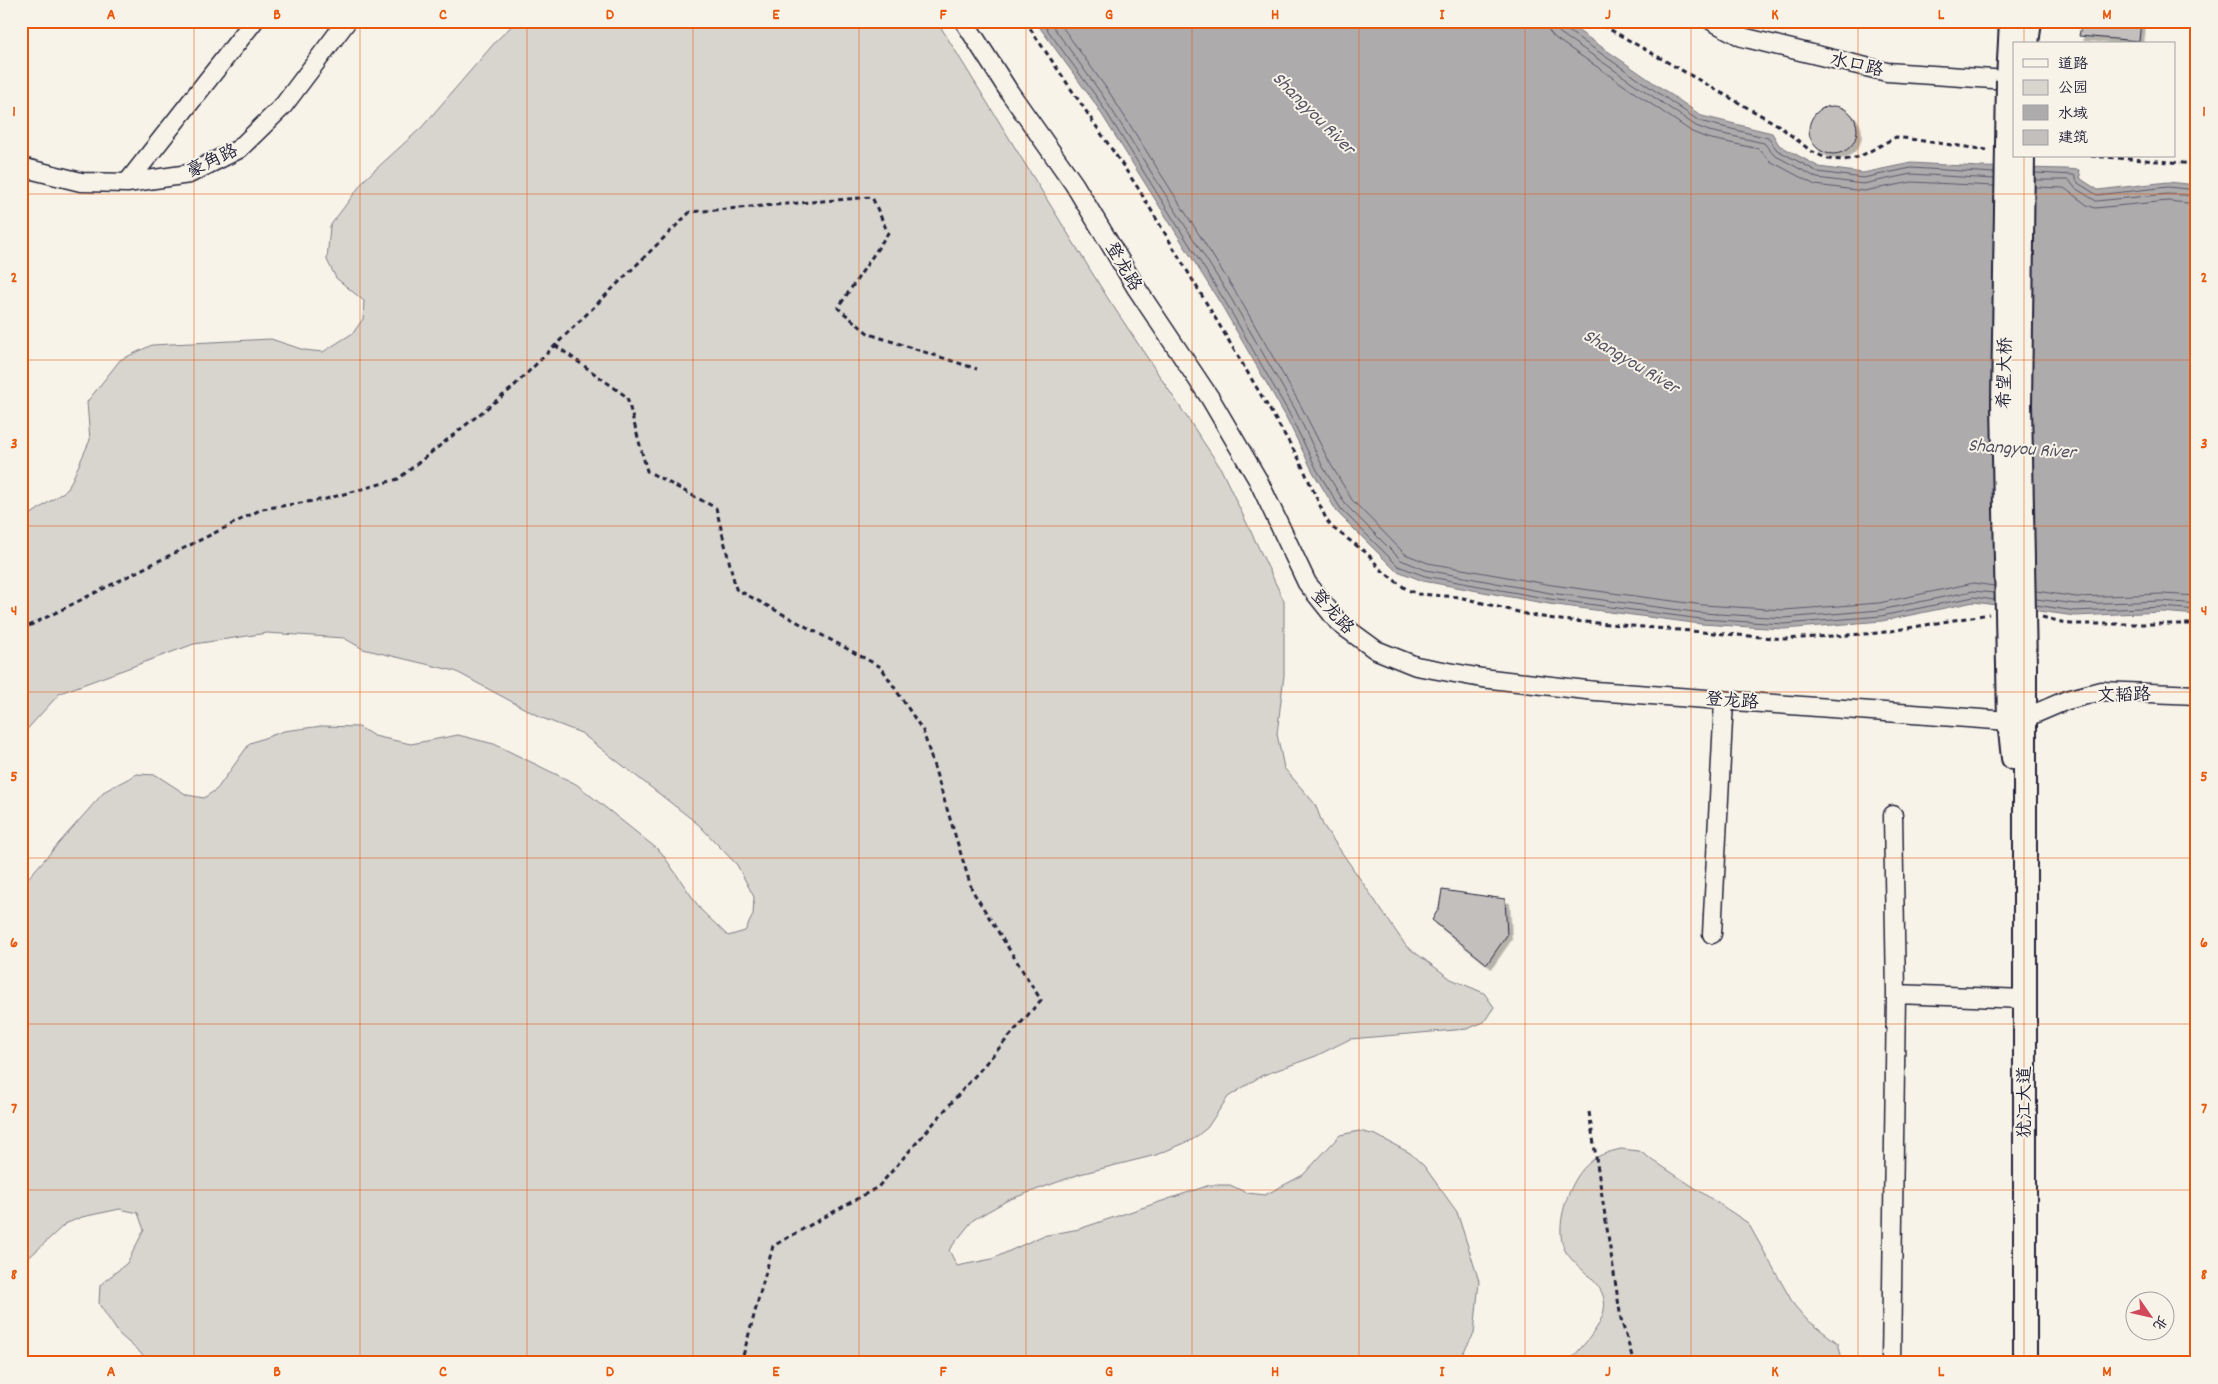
<svg xmlns="http://www.w3.org/2000/svg" width="2218" height="1384" font-family="Dekko,'LXGW WenKai TC',sans-serif">
<style>
.green{fill:#d8d5cf;stroke:#7d7c85}
.water{fill:#aeabad;stroke:#76747f}
.lines{fill:none;stroke-linecap:round;stroke-linejoin:round}
.shore{stroke:#5a5969;stroke-width:1}
.building{fill:#c2bfbd;stroke:#22223b;filter:url(#shadow)}
.minor-casing{stroke:#22223b;stroke-width:21}
.major-casing{stroke:#22223b;stroke-width:26}
.path{stroke:#22223b;stroke-width:3;stroke-dasharray:5 4;stroke-linecap:butt}
.minor{stroke:#f7f3e8;stroke-width:18}
.major{stroke:#f7f3e8;stroke-width:22}
.major-bridge-casing{stroke:#22223b;stroke-width:26;stroke-linecap:butt}
.major-bridge{stroke:#f7f3e8;stroke-width:22}
.grid{fill:none;stroke:#e8590c;stroke-width:1;stroke-opacity:0.55}
.labels{text-anchor:middle;stroke-width:4;stroke-linejoin:round;paint-order:stroke}
.street-label{font-size:18px;fill:#22223b;stroke:#f7f3e8}
.water-label{font-size:19px;font-style:italic;fill:#535263;stroke:#f7f3e8}
.neatline{fill:none;stroke:#e8590c;stroke-width:2}
.grid-label{font-size:16px;text-anchor:middle;font-weight:bold;fill:#e8590c}
</style>
<defs>
<filter id="shadow"><feDropShadow dx="4.5" dy="4.5" stdDeviation="0" flood-color="#0004"/></filter>
</defs>
<rect width="100%" height="100%" fill="#f7f3e8"/>
<filter id="ink" filterUnits="userSpaceOnUse"><feTurbulence type="fractalNoise" baseFrequency=".02" numOctaves="2"/><feDisplacementMap in="SourceGraphic" scale="10" xChannelSelector="R" yChannelSelector="G"/><feConvolveMatrix kernelMatrix="1 2 1 2 8 2 1 2 1" color-interpolation-filters="sRGB"/></filter>
<g filter="url(#ink)">
<path class="green" d="M517 21H937L1107 297 1220 467 1284 601V675L1277 734 1284 768 1315 804 1323 825 1406 946 1451 979 1484 993 1494 1007 1484 1022 1467 1029 1350 1039 1316 1056 1261 1076 1228 1097 1207 1128 1192 1140 1156 1155 1080 1174 1008 1200 973 1220 949 1250 957 1266 992 1259 1042 1236 1079 1229 1210 1185H1230L1247 1193 1265 1195 1303 1175 1340 1135 1359 1131 1376 1135 1410 1153 1424 1166 1457 1212 1479 1281 1474 1334 1457 1363H152L119 1334 99 1304 100 1285 127 1263 144 1230 138 1213 120 1209 82 1217 65 1224 21 1265V886L105 791 137 774 156 775 187 795 204 798 217 789 250 743 284 731 322 726 359 727 374 736 411 744 458 735 494 744 576 784 661 852 701 910 728 936 745 931 753 915 754 897 737 865 698 824 581 733 542 718 455 671 363 649 344 638 267 633 194 644 60 693 21 736V521L68 489 90 440 87 402 120 360 152 345 271 339 304 350 323 352 353 333 363 319 364 301 336 278 327 260 330 226 365 179 422 127 497 40Z
M1621 1149 1639 1151 1748 1223 1794 1305 1806 1319 1838 1343 1843 1363H1568C1580 1348 1600 1330 1604 1310 1609 1284 1578 1271 1566 1252 1552 1230 1569 1181 1587 1165 1597 1155 1608 1152 1621 1149Z"/>
<path class="water" d="M1035 21H1564L1702 116 1772 133 1779 145 1819 167 1863 173 1911 163 1980 167 2065 169 2079 170 2081 179 2098 190 2168 182 2197 185V615L2162 612 2075 616 1974 602 1882 621 1784 629 1701 624 1549 604 1423 581 1395 570 1337 512 1313 472 1285 415 1222 306 1094 102Z"/>
<g class="lines">
<path class="shore" d="M1041 21 1098 99 1226 303 1289 413 1317 470 1341 509 1398 566 1425 576 1550 599 1701 619 1784 624 1881 616 1974 597 1994 600
M1049 21 1103 96 1232 300 1295 409 1323 467 1346 505 1401 560 1426 570 1550 593 1702 613 1784 618 1880 610 1973 591 1994 593
M1058 21 1109 92 1238 296 1301 406 1330 463 1352 500 1405 554 1428 563 1552 585 1703 605 1784 610 1879 603 1973 583 1994 586
M1548 21 1549 31 1555 38 1692 132 1707 138 1759 149 1770 161 1815 185 1864 191 1912 182 1994 186
M1555 21 1556 28 1560 33 1696 126 1709 131 1764 143 1774 155 1817 178 1863 184 1911 174 1994 179
M1562 21 1564 28 1699 121 1768 138 1777 150 1818 172 1863 178 1911 168 1994 173
M2035 173 2074 175 2078 183 2097 195 2168 187 2197 190
M2035 180H2069L2075 188 2096 201 2168 194 2197 196
M2035 187 2064 188 2087 205 2095 208 2168 201 2197 204
M2036 591 2076 597 2163 594 2197 596
M2036 599 2075 604 2162 601 2197 604
M2036 605 2075 611 2162 607 2197 610"/>
</g>
<path class="building" d="M2086 21H2141L2139 41 2079 36 2081 26 2086 27Z
M1809 130a24 24 0 1 1 48 0a24 24 0 1 1-48 0Z
M1442 890 1505 899 1507 935 1487 964 1432 920 1439 908Z"/>
<g class="lines">
<g class="minor-casing">
<path id="minor" d="M964 21 1010 93 1074 184 1137 289 1210 398 1258 480 1307 583 1339 623 1376 650 1416 666 1482 678 1595 691 2009 721 2025 718 2067 700 2101 691 2197 695
M1712 21 1742 37 1887 72 2008 80
M21 167 81 182 127 183 189 174 239 149 283 106 347 21
M127 183 254 21
M1893 815 1896 994
M1712 934 1724 701
M1891 1363 1896 994 2024 999"/>
</g>
<g class="major-casing">
<path id="major" d="M2027 44 2030 21
M2008 80 2011 21
M2008 666 2009 721 2013 758
M2025 1363V666"/>
</g>
<path class="path" d="M1025 21 1138 188 1299 459 1327 521 1333 528 1368 554 1380 569 1406 589 1418 594 1459 597 1530 615 1561 620 1785 639 1879 633 1989 614
M1595 21 1778 125 1811 151 1828 159 1844 160 1859 157 1896 137 1987 150
M2091 156 2197 164
M555 345 627 397 647 471 716 508 736 589 881 667 923 731 972 890 1041 1000 878 1187 773 1246 741 1363
M2042 617 2070 624H2197
M21 630 262 509 326 499 398 479 511 389 690 212 872 197 888 233 838 308 869 334 977 369
M1589 1112 1621 1319 1634 1363"/>
<use href="#minor" class="minor"/>
<use href="#major" class="major"/>
<g class="major-bridge-casing">
<path id="major-bridge" d="M2023 156 2020 405 2025 666
M2008 666 2003 403 2008 80"/>
</g>
<use href="#major-bridge" class="major-bridge"/>
</g>
</g>
<path class="grid" d="M194 21V1363M360 21V1363M527 21V1363M693 21V1363M859 21V1363M1026 21V1363M1192 21V1363M1359 21V1363M1525 21V1363M1691 21V1363M1858 21V1363M2024 21V44M2024 156V1363M21 194H2197M21 360H2197M21 526H2197M21 692H2197M21 858H2197M21 1024H2197M21 1190H2197"/>
<g class="labels">
<g class="street-label">
<text transform="translate(1857 64) rotate(13)" y="6">水口路</text>
<text transform="translate(212 160) rotate(-26)" y="6">豪角路</text>
<text transform="translate(1124 266) rotate(59)" y="6">登龙路</text>
<text transform="translate(2004 373) rotate(-89)" y="6">希望大桥</text>
<text transform="translate(1333 611) rotate(47)" y="6">登龙路</text>
<text transform="translate(2124 694) rotate(-1)" y="6">文韬路</text>
<text transform="translate(1732 700) rotate(4)" y="6">登龙路</text>
<text transform="translate(2024 1102) rotate(-90)" y="6">犹江大道</text>
</g>
<g class="water-label">
<text transform="translate(1315 112) rotate(45)" y="7">Shangyou River</text>
<text transform="translate(1632 360) rotate(31)" y="7">Shangyou River</text>
<text transform="translate(2022 447) rotate(4)" y="7">Shangyou River</text>
</g>
</g>
<rect width="2218" height="1384" fill="none" stroke="#f7f3e8" stroke-width="55"/>
<rect x="2013" y="42" width="162" height="115" fill="#f7f3e8" stroke="#a29fa3"/>
<rect x="2023" y="59" width="25" height="8" fill="#f7f3e8" stroke="#a29fa3"/>
<text x="2058" y="68" font-size="15" fill="#22223b">道路</text>
<rect x="2023" y="80" width="25" height="15" fill="#d8d5cf" stroke="#a29fa3"/>
<text x="2058" y="92" font-size="15" fill="#22223b">公园</text>
<rect x="2023" y="105" width="25" height="15" fill="#aeabad" stroke="#a29fa3"/>
<text x="2058" y="118" font-size="15" fill="#22223b">水域</text>
<rect x="2023" y="130" width="25" height="15" fill="#c2bfbd" stroke="#a29fa3"/>
<text x="2058" y="142" font-size="15" fill="#22223b">建筑</text>
<g transform="translate(2150 1316) rotate(124)"><circle r="24" fill="#f7f3e8" stroke="#a29fa3"/>
<path d="M0-4L9 19L0 12L-9 19Z" fill="#d1495b"/>
<text y="-8" font-size="14" font-weight="bold" text-anchor="middle" fill="#22223b">北</text>
</g>
<rect x="28" y="28" width="2162" height="1328" class="neatline"/>
<g class="grid-label">
<text x="111" y="19">A</text>
<text x="277" y="19">B</text>
<text x="443" y="19">C</text>
<text x="610" y="19">D</text>
<text x="776" y="19">E</text>
<text x="943" y="19">F</text>
<text x="1109" y="19">G</text>
<text x="1275" y="19">H</text>
<text x="1442" y="19">I</text>
<text x="1608" y="19">J</text>
<text x="1775" y="19">K</text>
<text x="1941" y="19">L</text>
<text x="2107" y="19">M</text>
<text x="14" y="116">1</text>
<text x="2204" y="116">1</text>
<text x="14" y="282">2</text>
<text x="2204" y="282">2</text>
<text x="14" y="448">3</text>
<text x="2204" y="448">3</text>
<text x="14" y="615">4</text>
<text x="2204" y="615">4</text>
<text x="14" y="781">5</text>
<text x="2204" y="781">5</text>
<text x="14" y="947">6</text>
<text x="2204" y="947">6</text>
<text x="14" y="1113">7</text>
<text x="2204" y="1113">7</text>
<text x="14" y="1279">8</text>
<text x="2204" y="1279">8</text>
<text x="111" y="1376">A</text>
<text x="277" y="1376">B</text>
<text x="443" y="1376">C</text>
<text x="610" y="1376">D</text>
<text x="776" y="1376">E</text>
<text x="943" y="1376">F</text>
<text x="1109" y="1376">G</text>
<text x="1275" y="1376">H</text>
<text x="1442" y="1376">I</text>
<text x="1608" y="1376">J</text>
<text x="1775" y="1376">K</text>
<text x="1941" y="1376">L</text>
<text x="2107" y="1376">M</text>
</g>
</svg>
